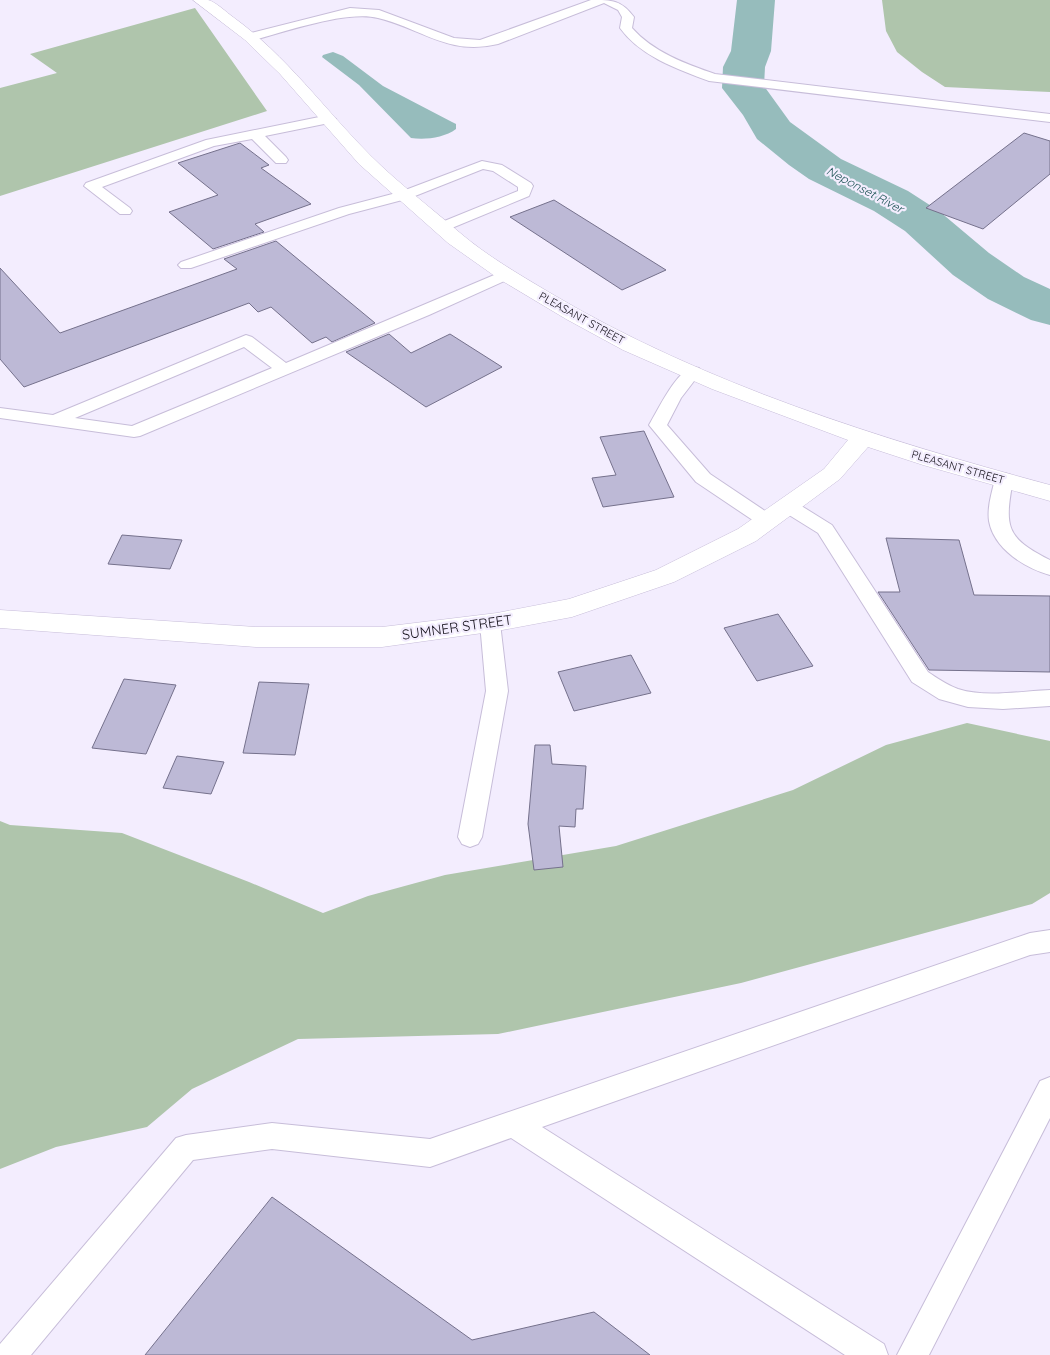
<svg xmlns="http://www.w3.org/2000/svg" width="1050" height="1355" font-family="Quicksand,sans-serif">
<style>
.forest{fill:#afc5ac}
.water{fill:#96bcbc}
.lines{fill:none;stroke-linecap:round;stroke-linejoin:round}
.river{fill:#96bcbc;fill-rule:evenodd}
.building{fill:#bdb9d6;stroke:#75718c}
.lane-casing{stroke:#c7bdd9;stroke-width:2}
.secondary-casing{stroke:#c7bdd9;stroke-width:1}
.lane{fill:#fff;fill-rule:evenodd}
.secondary{fill:#fff;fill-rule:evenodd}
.labels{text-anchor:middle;stroke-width:4.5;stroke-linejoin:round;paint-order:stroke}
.far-street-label{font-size:11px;fill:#14101a;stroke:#f3edfe}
.far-water-label{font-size:12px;font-style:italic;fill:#1c5354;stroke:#f3edfe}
.street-label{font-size:14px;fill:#14101a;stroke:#f3edfe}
</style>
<rect width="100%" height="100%" fill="#f3edfe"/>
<path class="forest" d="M882 0H1050V92L945 87 922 72 897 52 886 31Z
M195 8 267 111 0 196V88L57 73 30 54Z
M967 723 1050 741V893L1032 904 741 983 498 1034 298 1039 192 1089 147 1127 56 1147 0 1169V821L10 825 122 833 249 882 323 913 368 896 445 875 616 846 793 790 886 745Z"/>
<path class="water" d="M333 52 343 56 383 86 452 122 456 124V129C444 138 425 140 411 138L359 85 322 57 323 55Z"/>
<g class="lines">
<path class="river" d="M737 0H775L771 51 765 67 764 86 790 122 841 159 908 191 939 211 989 253 1024 277 1050 289V325L1031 320 988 299 953 275 905 231 874 211 809 179 789 165 757 139 743 115 722 88 723 67 731 51Z"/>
</g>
<path class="building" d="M1024 133 1050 141V174L983 229 926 208Z
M240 143 269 165 261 168 311 204 255 224 264 232 213 249 169 212 218 195 178 163Z
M554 200 666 270 622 290 510 217Z
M276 241 375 323 332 342 326 337 312 343 271 307 258 312 249 303 24 387 0 359V268L60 333 237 269 224 259Z
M389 334 411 353 450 334 502 367 426 407 346 352Z
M644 431 674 497 603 507 592 478 616 475 600 437Z
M122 535 182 540 170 569 108 564Z
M886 538 959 540 974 595 1050 596V672L929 670 878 592H900Z
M778 614 813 666 757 681 724 628Z
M631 655 651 693 574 711 558 672Z
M124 679 176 685 146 754 92 748Z
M259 682 309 684 295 755 243 753Z
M535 745H550L552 764 586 766 583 809H576L575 827 559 826 563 867 534 870 528 824Z
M177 756 224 762 211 794 163 788Z
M272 1197 472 1340 594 1312 650 1355H145Z"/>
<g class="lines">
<g class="lane-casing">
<path id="lane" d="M591 0C613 0 621 0 634 17L632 28C653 52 686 64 715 74L1050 114V122L709 81C677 69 640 56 620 28L622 17 618 10 604 3 498 44C448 56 423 29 378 18 347 10 284 32 251 41L245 37 247 34 350 8 379 10 454 38 480 40Z
M329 115 336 119 334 122 265 136 286 157 288 160 286 163H276L252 139 214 146 102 187 130 208 132 211 130 214H120L84 186 86 183 206 140Z
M482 161 502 165 531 183 533 186 529 196 447 230H437L435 227 437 224 518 191V187L493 171 483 169 410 198 349 214 191 268H181L178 265 181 262 339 208 400 192Z
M506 270 511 272 514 275 511 278 429 315 140 436 134 437 0 418V408L53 415 246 335 252 337 286 363ZM244 347 272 368 132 426 75 418Z
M693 367 699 368 701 372 681 398 667 425 710 474 774 517 777 521 774 525 767 527 760 525 696 482 649 425C658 410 676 371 693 367Z
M1004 473 1011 475 1013 479C1005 526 1004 537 1050 560V575C1025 568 994 549 989 521 987 507 992 492 995 479L997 475Z
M788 500 795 502 832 525 928 672C937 678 947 685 958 689 986 698 1021 691 1050 690V706L1003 709 968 707 939 699 912 682 818 533 781 510 779 506 781 502Z
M490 616 497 618 500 623 508 691 482 837 478 844 470 847 462 844 458 837 486 691 480 623 483 618Z
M1050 930V952L1030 955 542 1127 884 1344 888 1355H845L511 1138 430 1167 272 1149 193 1160 31 1355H0V1344L176 1138 186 1135 272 1123 430 1139 1030 933Z
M1050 1077V1118L929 1355H897L1040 1081Z"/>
</g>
<g class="secondary-casing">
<path id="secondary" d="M193 0C197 0 203 0 208 0 216 2 226 12 233 17 287 56 324 109 371 156 398 183 430 207 459 232 487 256 520 275 552 294 704 384 880 439 1050 485V501L923 465 868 447 840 479 756 541 674 582 572 617 497 631 382 647H256L0 628V610L256 627H382L497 613 569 599 656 570 738 529 824 469 848 440 712 389 623 350 566 319 499 279 448 243 359 164 280 74 245 40Z"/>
</g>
<use href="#lane" class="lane"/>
<use href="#secondary" class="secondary"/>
</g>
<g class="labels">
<g class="far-street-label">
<text transform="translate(582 318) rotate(29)" y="4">PLEASANT STREET</text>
<text transform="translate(958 467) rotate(16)" y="4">PLEASANT STREET</text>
</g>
<g class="far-water-label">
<text transform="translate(865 190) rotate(28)" y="4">Neponset River</text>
</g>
<g class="street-label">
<text transform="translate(457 627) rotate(-8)" y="5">SUMNER STREET</text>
</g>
</g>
</svg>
